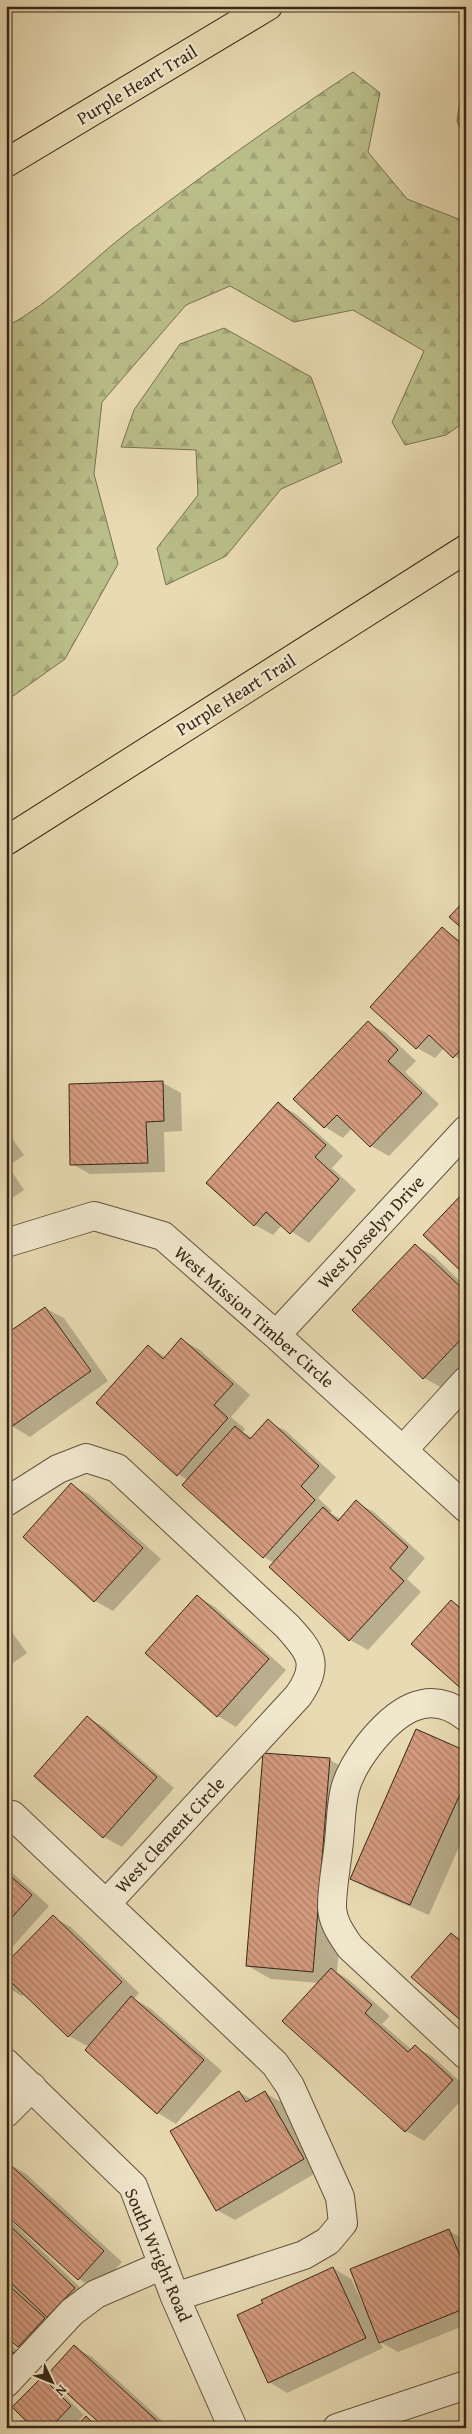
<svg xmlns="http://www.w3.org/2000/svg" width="472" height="2434" font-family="'Gentium Book Plus',serif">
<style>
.forest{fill:url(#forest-firs);stroke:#787250}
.shadow{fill:#0003}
.building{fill:url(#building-back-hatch);stroke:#372616}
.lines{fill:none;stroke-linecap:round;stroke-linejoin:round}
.minor-casing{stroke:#63533d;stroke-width:30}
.highway-casing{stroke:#372616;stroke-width:30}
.minor{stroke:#f0e7cd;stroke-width:28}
.highway{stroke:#e8dab2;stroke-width:28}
.labels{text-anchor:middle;stroke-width:4.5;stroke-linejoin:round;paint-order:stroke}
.street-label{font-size:18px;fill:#372616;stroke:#f0e7cd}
</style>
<defs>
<pattern id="forest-firs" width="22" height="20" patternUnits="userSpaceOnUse" patternTransform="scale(1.25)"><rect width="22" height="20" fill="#babe89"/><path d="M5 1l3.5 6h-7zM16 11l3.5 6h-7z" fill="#a0a376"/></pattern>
<pattern id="building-back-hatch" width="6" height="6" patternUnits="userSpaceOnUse" patternTransform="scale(1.25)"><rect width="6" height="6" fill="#d49b7f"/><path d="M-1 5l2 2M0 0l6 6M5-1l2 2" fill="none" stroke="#ad7e67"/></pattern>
</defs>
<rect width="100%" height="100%" fill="#e8dab2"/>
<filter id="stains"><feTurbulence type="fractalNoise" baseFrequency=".004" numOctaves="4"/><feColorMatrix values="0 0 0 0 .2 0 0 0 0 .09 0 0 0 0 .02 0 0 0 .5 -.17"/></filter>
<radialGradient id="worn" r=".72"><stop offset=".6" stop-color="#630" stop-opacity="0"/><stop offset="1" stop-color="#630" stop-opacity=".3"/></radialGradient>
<path class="forest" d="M466 61V145L457 121Z
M353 72 380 93 368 152 407 199 461 220 466 210V421L446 435 405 445 392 422 424 351 353 310 294 322 230 286 186 305 102 402 94 474 118 564 65 659 6 701V327C53 302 90 261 132 229 204 174 277 122 353 72Z
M224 328 311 377 342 462 281 489 226 556 166 585 157 548 198 495 196 450 121 447 134 410 180 344Z"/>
<path class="shadow" d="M443 929 466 944V1064L444 1048 435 1058 417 1048Z
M368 1023 386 1033 416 1061 405 1072 439 1104 389 1156 371 1146 352 1128 343 1138 325 1127 295 1099Z
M163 1083 181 1093 182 1131 164 1132 165 1172 90 1174 72 1164Z
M278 1104 296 1114 343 1156 332 1168 356 1190 309 1243 282 1225 273 1235 255 1225Z
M6 1130 24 1155 8 1166 24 1190 6 1202Z
M416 1246 434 1256 466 1287V1363L442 1388 424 1378Z
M45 1308 64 1318 108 1381 30 1437 12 1426Z
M182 1340 200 1350 250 1395 231 1417 245 1429 243 1432 253 1438 268 1421 286 1431 336 1477 318 1498 332 1511 330 1513 341 1519 356 1502 374 1512 425 1558 407 1579 421 1592 368 1650 350 1640 270 1567 274 1563 264 1557 188 1480 178 1474 148 1347 166 1357Z
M6 1445 11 1451 6 1454Z
M72 1485 90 1495 161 1559 113 1611 95 1601Z
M197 1596 215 1607 286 1670 236 1727 218 1716 147 1653Z
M451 1601 466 1610V1692Z
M6 1624 27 1653 6 1668Z
M87 1717 105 1728 174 1788 122 1847 104 1837Z
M466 1752V1831L429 1915 369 1889 351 1878Z
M330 1760 353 1773 337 1972 349 1980 390 2016 382 2024 412 2050 415 2047 433 2057 466 2087V2095L424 2141 406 2131 284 2021 319 1983 271 1979 248 1966Z
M6 1867 49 1906 6 1954Z
M53 1917 71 1927 139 1993 134 1999 150 2008 222 2071 176 2124 158 2113 89 2047 69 2036 25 1993 22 1996 6 1987V1965Z
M452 1934 466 1942V2024Z
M239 2092 253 2100 265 2093 283 2103 321 2170 235 2220 217 2210Z
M7 2163 25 2173 122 2262 97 2290 79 2279 8 2214 6 2216Z
M6 2216 92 2299 37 2357 19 2346 6 2335Z
M449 2231 466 2240V2325L398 2352 380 2342 383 2348 287 2393 269 2382 333 2268 351 2279 364 2306Z
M6 2340 31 2364 6 2391Z
M74 2347 92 2357 170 2428H107Z
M43 2379 56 2387 84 2415 71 2428H35Z
M86 2418 100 2426 102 2428H76Z"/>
<path class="building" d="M466 899V932L449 917Z
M442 927 466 948V1044L453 1058 429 1035 416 1049 370 1007Z
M368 1021 398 1050 388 1061 422 1093 370 1147 337 1115 324 1128 293 1099Z
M163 1081 164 1121 146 1122 148 1163 70 1165 69 1084Z
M278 1102 326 1145 315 1157 339 1179 290 1234 266 1212 254 1226 206 1183Z
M466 1190V1276L423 1235Z
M415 1244 466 1292 464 1306 466 1334 423 1379 352 1310Z
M45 1307 91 1371 11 1427 6 1421V1334Z
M181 1338 233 1384 214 1405 228 1418 177 1476 96 1403 148 1345 163 1359Z
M268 1419 319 1466 301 1486 315 1500 263 1558 182 1485 235 1426 250 1439Z
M71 1483 143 1548 94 1602 23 1537Z
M356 1500 408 1547 390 1568 404 1581 349 1641 269 1567 323 1507 338 1521Z
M197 1595 269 1659 217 1717 145 1653Z
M451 1600 466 1613V1693L411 1644Z
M87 1716 157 1777 103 1838 34 1776Z
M416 1729 466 1751V1781L410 1905 350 1879Z
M263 1753 330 1758 313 1972 246 1966Z
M6 1872 32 1895 6 1924Z
M53 1915 122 1982 68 2037 10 1981 6 1984V1963Z
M451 1933 466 1946V2025L411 1977Z
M331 1968 372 2005 365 2013 408 2052 415 2045 453 2080 405 2132 282 2021Z
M131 1996 204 2060 157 2114 85 2050Z
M239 2091 246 2102 265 2091 304 2159 216 2211 170 2131Z
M6 2161 104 2251 78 2280 6 2215Z
M6 2222 75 2288 47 2317 6 2278Z
M449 2229 466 2271V2308L379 2343 350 2269Z
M333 2267 366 2338 268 2383 237 2315 263 2303 261 2300Z
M6 2283 45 2318 18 2347 6 2337Z
M74 2345 165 2428H105L47 2375Z
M6 2346 14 2353 6 2362Z
M42 2377 71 2406 50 2428H33L12 2407Z
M86 2416 98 2428H75Z"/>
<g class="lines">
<g class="minor-casing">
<path id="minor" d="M6 1243 94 1216 163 1236 276 1335 466 1508
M276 1335 466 1130
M403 1450 466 1381
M6 1502 58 1469 86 1458 117 1468 287 1626C310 1651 321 1664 298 1696L106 1904
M466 1717C427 1685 393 1714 368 1746 359 1758 349 1774 345 1789 340 1809 341 1830 338 1850 336 1868 332 1888 332 1906 332 1922 342 1935 350 1947L466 2055
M12 1815 275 2064 290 2086 340 2197 343 2223 328 2241 304 2255 175 2297
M6 2063 133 2186 175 2297 233 2428
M6 2113 32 2087
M6 2383 72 2312 96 2294 163 2265
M337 2428 466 2385"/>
</g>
<g class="highway-casing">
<path id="highway" d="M6 163 268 6
M6 841 466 549"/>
</g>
<use href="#minor" class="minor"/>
<use href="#highway" class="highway"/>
</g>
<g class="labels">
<g class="street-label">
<text transform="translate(137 85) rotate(-31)" y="6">Purple Heart Trail</text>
<text transform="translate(236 695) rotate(-32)" y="6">Purple Heart Trail</text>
<text transform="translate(371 1232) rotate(-47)" y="6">West Josselyn Drive</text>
<text transform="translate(254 1317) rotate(41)" y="6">West Mission Timber Circle</text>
<text transform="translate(170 1835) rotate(-47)" y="6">West Clement Circle</text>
<text transform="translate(158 2255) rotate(67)" y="6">South Wright Road</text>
</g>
</g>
<rect width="472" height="2434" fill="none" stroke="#e8dab2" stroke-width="25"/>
<rect x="8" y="8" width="457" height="2419" fill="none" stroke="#372616" stroke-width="2.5"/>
<rect x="12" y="12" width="447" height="2409" fill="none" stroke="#372616"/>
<g transform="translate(52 2382) rotate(133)" stroke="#f0e7cd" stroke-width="4" paint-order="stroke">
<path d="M0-4L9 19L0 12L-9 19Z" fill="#372616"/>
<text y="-8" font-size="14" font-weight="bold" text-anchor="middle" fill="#372616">N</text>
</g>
<rect width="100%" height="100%" filter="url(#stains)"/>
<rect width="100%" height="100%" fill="url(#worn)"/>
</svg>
